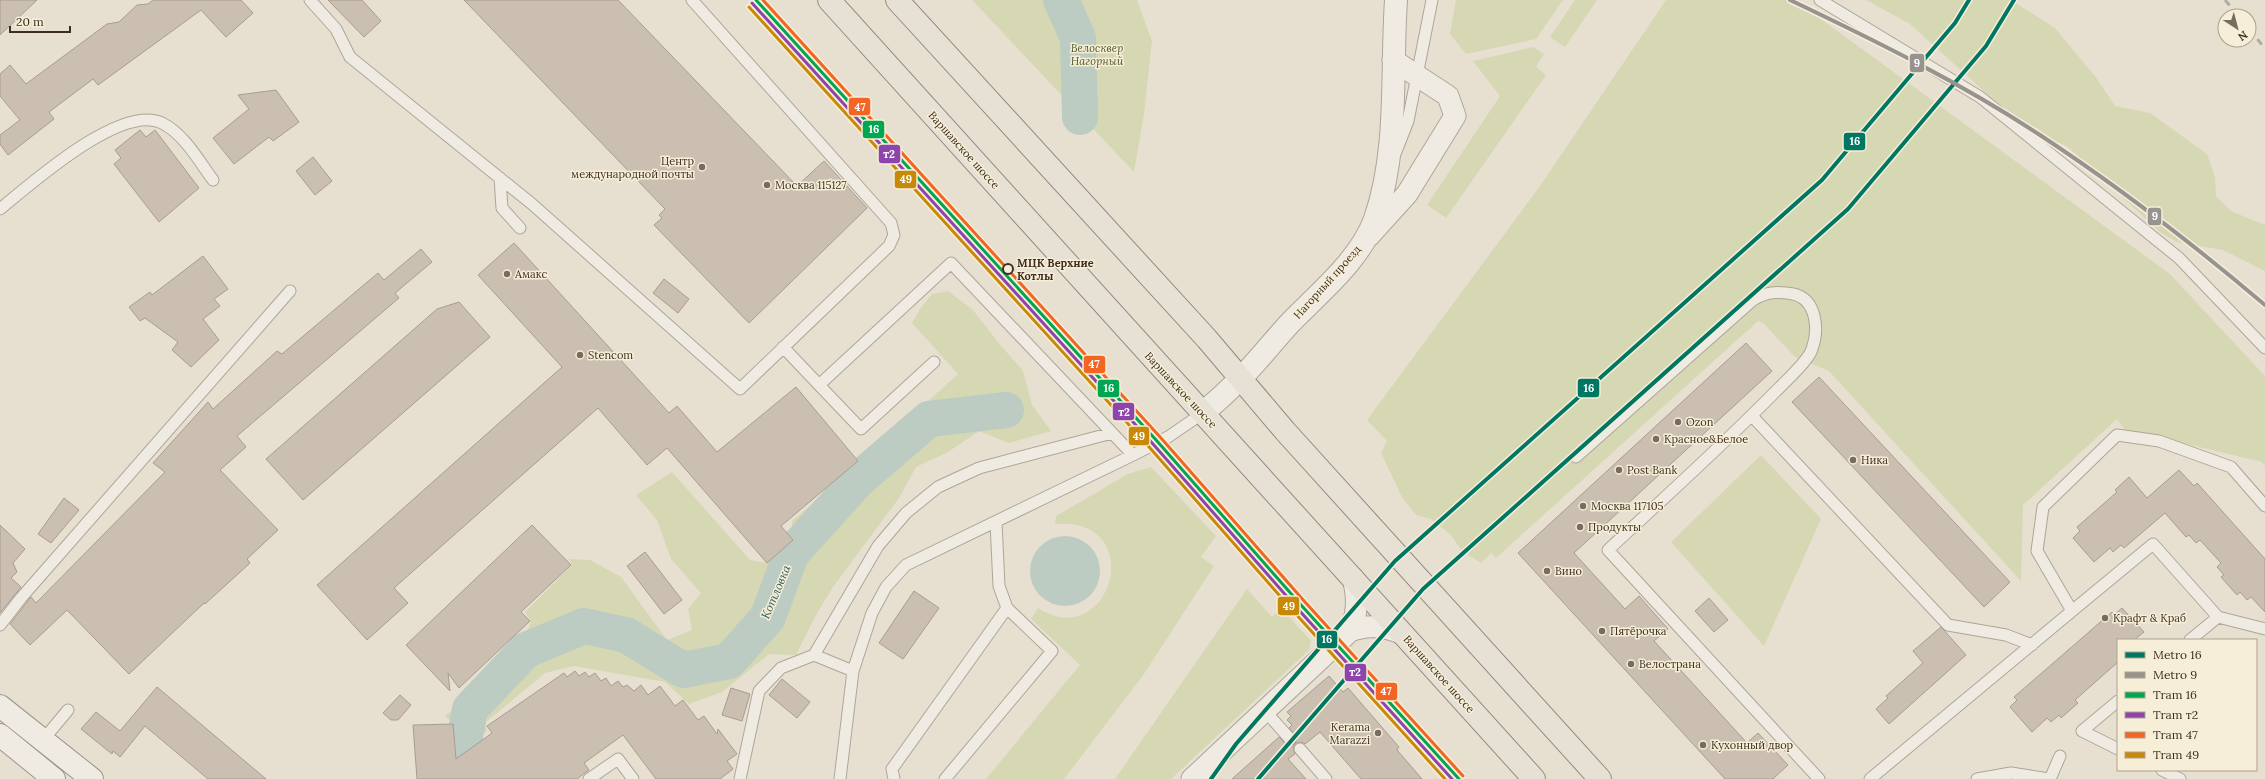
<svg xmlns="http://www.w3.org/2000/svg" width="2265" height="779" font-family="Lora,serif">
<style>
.green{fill:#d6d7b3}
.water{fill:#bcccc2}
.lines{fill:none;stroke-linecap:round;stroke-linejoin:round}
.river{stroke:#bcccc2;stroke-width:36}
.building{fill:#cbbfb2;stroke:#a89c90}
.service-casing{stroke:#ada599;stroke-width:13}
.minor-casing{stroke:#ada599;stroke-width:23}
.tertiary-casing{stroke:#ada599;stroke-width:24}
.secondary-casing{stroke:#9c958a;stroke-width:24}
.primary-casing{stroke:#928b80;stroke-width:24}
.service{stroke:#efebe3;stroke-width:11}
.minor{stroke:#efebe3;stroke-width:21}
.tertiary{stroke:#efebe3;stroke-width:22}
.secondary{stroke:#efebe3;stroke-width:22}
.primary{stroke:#e6e1d4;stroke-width:22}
.rail{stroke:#afaaa2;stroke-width:3;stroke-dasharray:7 7;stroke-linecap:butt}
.tram-1-casing{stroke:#f7eed8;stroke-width:6}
.tram-2-casing{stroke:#f7eed8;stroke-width:6}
.tram-3-casing{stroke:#f7eed8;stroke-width:6}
.tram-4-casing{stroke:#f7eed8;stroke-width:6}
.tram-1{stroke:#00a651;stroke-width:3}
.tram-2{stroke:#8e44ad;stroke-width:3}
.tram-3{stroke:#f26522;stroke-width:3}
.tram-4{stroke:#c88808;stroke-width:3}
.metro-1-casing{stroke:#f7eed8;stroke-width:7}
.metro-2-casing{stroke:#f7eed8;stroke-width:7}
.metro-1{stroke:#007763;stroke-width:4}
.metro-2{stroke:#979390;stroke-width:4}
.poi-dot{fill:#786c5e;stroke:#f7eed8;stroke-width:1.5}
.stop-dot{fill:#f7eed8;stroke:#3d2e20;stroke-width:2}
.labels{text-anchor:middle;stroke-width:3;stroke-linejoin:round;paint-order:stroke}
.park-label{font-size:11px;font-style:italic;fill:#4d5a26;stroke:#f7eed8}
.street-label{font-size:11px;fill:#3d2e20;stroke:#f7eed8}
.poi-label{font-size:11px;fill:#3d2e20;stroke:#f7eed8;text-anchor:start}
.stop-label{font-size:11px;font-weight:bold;fill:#3d2e20;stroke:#f7eed8;text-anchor:start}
.water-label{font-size:12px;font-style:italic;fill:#2f5d5a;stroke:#f7eed8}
.line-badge{stroke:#f7eed8;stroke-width:1.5}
.badge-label{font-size:11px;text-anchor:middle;font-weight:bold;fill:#fff}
</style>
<rect width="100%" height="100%" fill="#e7e0d1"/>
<path class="green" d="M972 0H1137L1152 41 1144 114 1134 172Z
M1456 0H1563L1536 39 1466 54 1450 34Z
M1575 0H1597L1565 47 1550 37Z
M1666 0H1795L2170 274 2265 376V466L2262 462 2124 429 2117 419 2023 505 2021 581 1829 371 1795 357 1763 323 1758 321 1496 558 1491 553 1481 563 1462 551 1451 535 1431 519 1416 515 1403 499 1381 453 1387 441 1367 420 1540 186Z
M1866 0H2011L2055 28 2095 76 2115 106 2150 113 2207 154 2215 177 2216 197 2233 212 2265 225V271L2223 250 2177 242 2160 232 2068 147 2035 132 1986 93 1910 24Z
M1533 47 1544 54 1536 67 1546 75 1446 218 1427 205 1500 96 1473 61Z
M948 291 973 310 997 341 1023 371 1032 405 1051 431 1009 443 979 431 948 452 916 467 899 498 833 587 816 615 796 655 769 654 722 692 689 704 665 682 574 666 545 673 486 722 487 731 474 744 476 755 461 779 455 724 445 716 518 654 531 622 525 612 572 565 569 559 590 560 621 577 667 640 692 630 688 609 701 593 671 559 657 520 636 495 672 472 750 560 767 563 793 541 792 521 866 458 958 374 912 323 920 309 932 294Z
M1761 455 1821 519 1764 646 1671 542Z
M1151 467 1216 536 1201 557 1214 566 1144 674 1064 779H986L1080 665 1031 619 1038 608C1111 655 1150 516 1055 524L1056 516 1128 474Z
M1247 589 1272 617 1281 608 1311 641 1309 650 1171 779H1115Z"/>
<path class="water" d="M1030 571a35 35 0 1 1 70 0a35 35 0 1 1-70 0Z"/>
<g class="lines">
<path class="river" d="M1061 0 1078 38 1080 117
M466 779 463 747 470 709 526 650 584 626 626 635 683 670 729 661 768 617 791 554 858 480 929 419 1006 410"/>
</g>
<path class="building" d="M0 0H37L0 35Z
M153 0H241L253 13 226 37 201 10 98 85 93 79 49 112 54 119 8 155 0 144V135L20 120 0 96V74L10 65 26 84 107 24 119 22 137 5 148 4Z
M328 0H362L381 21 364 37Z
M464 0H618L797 186 824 161 867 208 749 323 654 225 662 218 659 215 665 209Z
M276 90 299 122 273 141 269 137 234 164 213 138 249 109 238 95Z
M140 130 146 137 155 130 199 188 159 222 114 164 121 158 115 150Z
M313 157 332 181 315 195 296 171Z
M514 243 669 413 677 406 717 452 796 387 858 461 781 526 793 540 767 563 667 448 647 465 598 408 394 588 408 603 367 640 317 585 562 367 478 275Z
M421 249 432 262 395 293 399 298 237 436 246 447 220 470 278 530 247 559 250 563 205 604 204 603 129 674 67 610 30 645 10 624 31 597 36 603 165 472 153 463 208 402 213 409 277 351 282 354 378 273 384 280Z
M203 256 228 289 214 299 220 306 203 319 219 340 191 367 172 350 178 342 145 318 140 321 129 307 150 292 152 295Z
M664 279 689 299 678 313 653 293Z
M459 302 490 337 303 500 266 459 437 309Z
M1746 343 1772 371 1574 553 1625 609 1639 596 1668 629 1654 641 1747 743 1758 733 1788 765 1773 779H1725L1518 553Z
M1819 377 2010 582 1984 607 1792 402Z
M2179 470 2194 486 2197 483 2265 559V612L2251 597 2247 600 2240 592 2237 595 2221 577 2224 575 2217 567 2221 563 2200 540 2196 543 2189 535 2186 537 2165 513 2124 548 2121 545 2113 552 2110 548 2094 562 2073 538 2080 531 2077 527 2117 492 2115 490 2129 477 2147 498Z
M64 498 79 510 51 543 38 534Z
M0 525 25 549 13 563 17 572 11 578 21 587 0 613Z
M532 525 571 565 521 612 530 621 459 688 448 673 450 691 406 645Z
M645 552 682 600 664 614 627 566Z
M914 591 939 608 903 659 879 643Z
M1709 598 1728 620 1714 632 1695 611Z
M2122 608 2144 632 2134 640H2118V662L2075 700 2078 703 2061 718 2059 715 2051 722 2047 718 2032 732 2010 707 2017 700 2014 697 2112 612 2114 615Z
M1941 627 1966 655 1889 724 1876 709 1888 698 1886 696 1923 663 1913 651Z
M575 671 579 676 585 672 589 677 595 673 601 681 606 678 611 686 618 681 623 687 627 685 634 691 641 685 648 695 660 686 675 706 683 700 698 720 704 716 717 734 718 729 737 754 727 761 733 769 720 779H656L623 735 584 763 589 770 577 779H417L413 725 453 724 456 759 492 733 487 726 564 673 567 677Z
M1329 676 1343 692 1348 688 1399 747 1397 750 1422 779H1361L1320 732 1305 744 1302 742 1296 743 1293 747 1295 754 1288 759 1306 779H1232L1279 737 1287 745 1295 744 1297 737 1289 728 1292 725 1287 720 1291 716 1287 712Z
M782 679 810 702 797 718 769 695Z
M157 687 266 779H208L145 726 120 757 113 751 112 754 81 729 96 712 120 731Z
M731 688 750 694 742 721 722 715Z
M400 695 411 705 398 720H391L383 713Z"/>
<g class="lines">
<g class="service-casing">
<path id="service" d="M310 0 336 29 350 57 532 204 740 389 889 246 894 235 891 223 692 0
M1820 0 1980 97 2179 258 2265 348
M1395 154 1408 121 1432 0
M500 178 502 208 520 228
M0 209C31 184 121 103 162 123 184 134 199 161 213 180
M783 347 819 385
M934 362 861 429 819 385 951 263 1133 455
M1752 416 1948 625 2006 635 2032 645
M1576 457 1753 300C1766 292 1777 291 1793 294 1817 299 1819 330 1812 349 1809 360 1784 383 1775 392 1721 447 1664 498 1608 550L1819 779
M2072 611 2153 544 2218 617
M0 625 21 598 290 291
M2190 640 2218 617 2265 629
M853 671 872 613 886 587 906 565 1133 455 1168 437 1203 413
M2118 701 2082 731 2118 749
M1265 711 1290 739
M43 740 68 710
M1300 749 1326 779
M2162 770 2180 779
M589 779 618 759 633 779
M740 779 759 691 781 668 814 655
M840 779 853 671 814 655 878 546 906 513 938 487 979 468 1112 433
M894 779 892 769 1007 608
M945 779 1052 651 1007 608 999 586 996 522
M1870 779 2072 611 2037 551 2043 507 2117 435 2159 441 2231 467 2265 506
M1977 779 2011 773 2049 779
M2050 779 2060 756"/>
</g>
<g class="minor-casing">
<path id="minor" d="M1369 236 1407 194 1455 116 1448 96 1393 60
M1350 631C1369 624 1384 626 1403 634
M1192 779 1350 631C1358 613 1358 597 1353 578"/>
</g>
<g class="tertiary-casing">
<path id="tertiary" d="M1203 413C1216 402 1229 390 1241 378 1259 360 1274 340 1291 322 1320 292 1360 260 1375 219 1399 149 1391 73 1396 0"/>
</g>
<g class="secondary-casing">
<path id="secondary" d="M0 706 92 779
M0 735 54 779"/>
</g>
<g class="primary-casing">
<path id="primary" d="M829 0 1534 779
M897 0 1207 339 1285 431 1600 779"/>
</g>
<use href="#service" class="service"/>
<use href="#minor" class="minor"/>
<use href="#tertiary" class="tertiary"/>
<use href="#secondary" class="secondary"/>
<use href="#primary" class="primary"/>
<path class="rail" d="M2225 0 2239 16
M2249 28 2265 49"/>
<g class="tram-1-casing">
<path id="tram-1" d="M756 0 1157 441 1301 605 1459 779"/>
</g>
<g class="tram-2-casing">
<path id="tram-2" d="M752 3 1153 444 1297 608 1452 779"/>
</g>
<g class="tram-3-casing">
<path id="tram-3" d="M763 0 1161 438 1305 602 1463 776"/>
</g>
<g class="tram-4-casing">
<path id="tram-4" d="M749 7 1150 448 1294 612 1445 779"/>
</g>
<use href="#tram-1" class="tram-1"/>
<use href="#tram-2" class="tram-2"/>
<use href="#tram-3" class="tram-3"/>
<use href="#tram-4" class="tram-4"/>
<g class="metro-1-casing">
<path id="metro-1" d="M1211 779 1236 744 1395 561 1822 180 1955 23 1969 0
M1258 779 1423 589 1848 209 1986 46 2014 0"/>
</g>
<g class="metro-2-casing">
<path id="metro-2" d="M1790 0C1876 41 1961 83 2040 135 2119 187 2193 244 2265 305"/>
</g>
<use href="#metro-1" class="metro-1"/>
<use href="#metro-2" class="metro-2"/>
</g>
<g class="poi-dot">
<circle cx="702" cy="167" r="4"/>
<circle cx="767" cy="185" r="4"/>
<circle cx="507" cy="274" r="4"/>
<circle cx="580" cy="355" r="4"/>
<circle cx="1678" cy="422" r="4"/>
<circle cx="1656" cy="439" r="4"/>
<circle cx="1853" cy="460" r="4"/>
<circle cx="1619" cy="470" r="4"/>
<circle cx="1583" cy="506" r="4"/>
<circle cx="1580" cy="527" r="4"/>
<circle cx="1547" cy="571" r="4"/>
<circle cx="2105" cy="618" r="4"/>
<circle cx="1602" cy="631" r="4"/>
<circle cx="1631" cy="664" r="4"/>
<circle cx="1378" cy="733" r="4"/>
<circle cx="1703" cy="745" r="4"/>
</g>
<circle class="stop-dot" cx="1008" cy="269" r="5"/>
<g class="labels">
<g class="park-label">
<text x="1097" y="52">Велосквер<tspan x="1097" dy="13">Нагорный</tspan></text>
</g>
<g class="street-label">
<text transform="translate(964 150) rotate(48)" y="4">Варшавское шоссе</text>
<text transform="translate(1327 282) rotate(-48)" y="4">Нагорный проезд</text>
<text transform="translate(1181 390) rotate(47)" y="4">Варшавское шоссе</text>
<text transform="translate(1439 674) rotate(48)" y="4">Варшавское шоссе</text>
</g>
<g class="poi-label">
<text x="694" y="165" text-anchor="end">Центр<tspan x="694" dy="13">международной почты</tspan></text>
<text x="775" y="189">Москва 115127</text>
<text x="515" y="278">Амакс</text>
<text x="588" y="359">Stencom</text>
<text x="1686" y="426">Ozon</text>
<text x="1664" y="443">Красное&amp;Белое</text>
<text x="1861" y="464">Ника</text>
<text x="1627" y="474">Post Bank</text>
<text x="1591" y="510">Москва 117105</text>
<text x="1588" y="531">Продукты</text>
<text x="1555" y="575">Вино</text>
<text x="2113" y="622">Крафт &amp; Краб</text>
<text x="1610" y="635">Пятёрочка</text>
<text x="1639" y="668">Велострана</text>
<text x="1370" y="731" text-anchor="end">Kerama<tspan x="1370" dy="13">Marazzi</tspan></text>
<text x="1711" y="749">Кухонный двор</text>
</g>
<g class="stop-label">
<text x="1017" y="267">МЦК Верхние<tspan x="1017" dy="13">Котлы</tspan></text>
</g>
<g class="water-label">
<text transform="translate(776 592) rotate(-67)" y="4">Котловка</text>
</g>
</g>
<g class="line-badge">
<rect x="1909" y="53" width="16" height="20" rx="4" fill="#979390"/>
<rect x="848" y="97" width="23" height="19" rx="4" fill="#f26522"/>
<rect x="862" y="120" width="23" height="19" rx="4" fill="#00a651"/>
<rect x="1843" y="132" width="23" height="19" rx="4" fill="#007763"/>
<rect x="878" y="144" width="23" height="20" rx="4" fill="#8e44ad"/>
<rect x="894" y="170" width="23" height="19" rx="4" fill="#c88808"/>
<rect x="2147" y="207" width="15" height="19" rx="4" fill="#979390"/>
<rect x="1083" y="355" width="23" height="19" rx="4" fill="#f26522"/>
<rect x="1577" y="378" width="23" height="20" rx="4" fill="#007763"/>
<rect x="1097" y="379" width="23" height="19" rx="4" fill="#00a651"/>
<rect x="1112" y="402" width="23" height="19" rx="4" fill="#8e44ad"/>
<rect x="1128" y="426" width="22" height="20" rx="4" fill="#c88808"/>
<rect x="1277" y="596" width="23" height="20" rx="4" fill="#c88808"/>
<rect x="1316" y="630" width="22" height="19" rx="4" fill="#007763"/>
<rect x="1344" y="663" width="23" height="19" rx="4" fill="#8e44ad"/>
<rect x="1375" y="682" width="23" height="19" rx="4" fill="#f26522"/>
</g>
<g class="badge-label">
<text x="1917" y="67">9</text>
<text x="860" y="111">47</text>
<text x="874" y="133">16</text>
<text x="1855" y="145">16</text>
<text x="889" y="158">т2</text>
<text x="906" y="183">49</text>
<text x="2155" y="220">9</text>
<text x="1094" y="368">47</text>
<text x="1589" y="392">16</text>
<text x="1109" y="392">16</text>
<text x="1124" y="416">т2</text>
<text x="1139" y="440">49</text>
<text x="1289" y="610">49</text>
<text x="1327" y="643">16</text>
<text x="1355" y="676">т2</text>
<text x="1386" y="695">47</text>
</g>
<rect x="2117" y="639" width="140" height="132" fill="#f7eed8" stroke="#ada18e"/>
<rect x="2125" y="652" width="20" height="6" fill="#007763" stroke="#ada18e"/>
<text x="2153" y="659" font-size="12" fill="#3d2e20">Metro 16</text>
<rect x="2125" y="672" width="20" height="6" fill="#979390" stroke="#ada18e"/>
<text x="2153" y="679" font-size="12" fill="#3d2e20">Metro 9</text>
<rect x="2125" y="692" width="20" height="6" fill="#00a651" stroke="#ada18e"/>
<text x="2153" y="699" font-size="12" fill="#3d2e20">Tram 16</text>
<rect x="2125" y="712" width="20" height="6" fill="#8e44ad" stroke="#ada18e"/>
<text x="2153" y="719" font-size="12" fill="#3d2e20">Tram т2</text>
<rect x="2125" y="732" width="20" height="6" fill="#f26522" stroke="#ada18e"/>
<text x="2153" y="739" font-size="12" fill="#3d2e20">Tram 47</text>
<rect x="2125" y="752" width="20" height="6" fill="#c88808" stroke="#ada18e"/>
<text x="2153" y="759" font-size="12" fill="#3d2e20">Tram 49</text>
<g transform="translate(2237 28) rotate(144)"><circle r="19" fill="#f7eed8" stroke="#ada18e"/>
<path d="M0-3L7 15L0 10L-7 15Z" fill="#786c5e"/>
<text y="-6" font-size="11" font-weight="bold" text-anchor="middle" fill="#3d2e20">N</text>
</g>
<path d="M10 26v6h60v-6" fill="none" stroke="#3d2e20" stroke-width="2"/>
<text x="16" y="26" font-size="12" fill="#3d2e20" stroke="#f7eed8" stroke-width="3" paint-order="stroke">20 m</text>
</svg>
